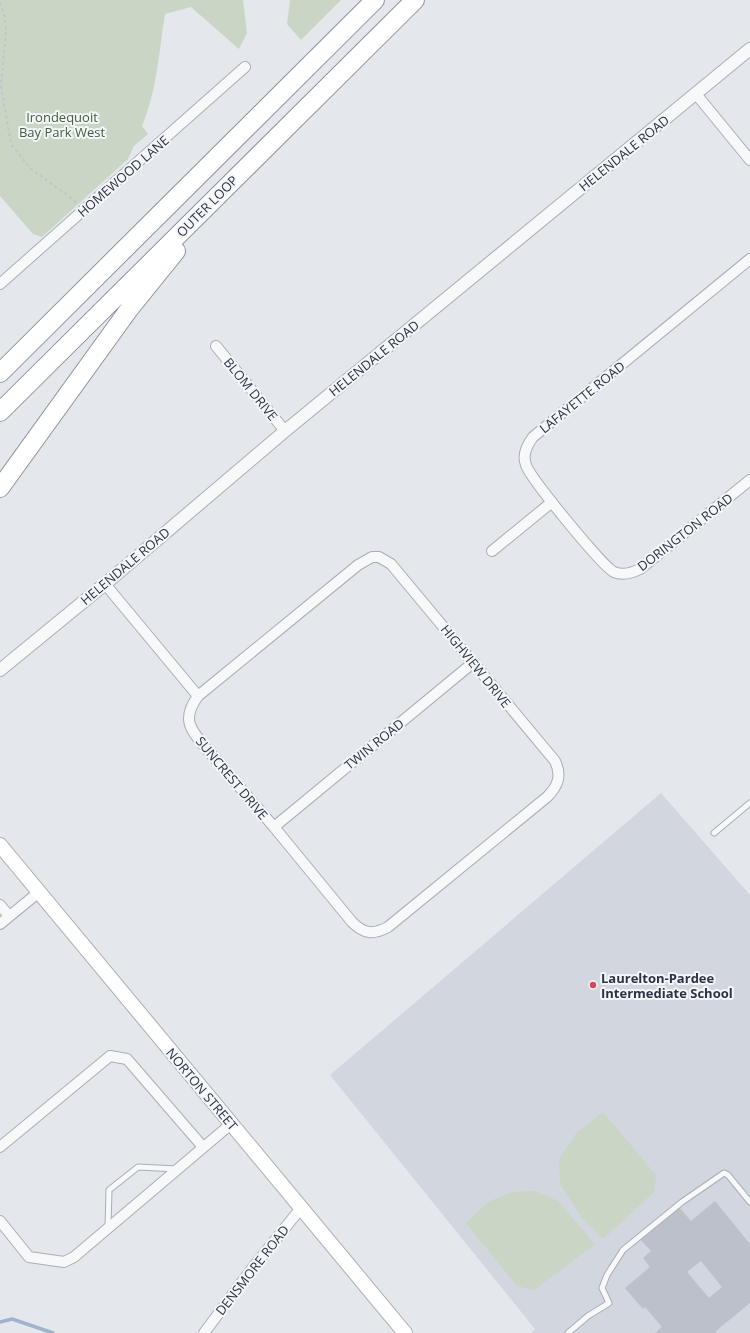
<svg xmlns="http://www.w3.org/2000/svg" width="750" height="1333" font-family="'Open Sans',sans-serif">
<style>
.built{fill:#d2d6de}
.green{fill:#c9d6c5}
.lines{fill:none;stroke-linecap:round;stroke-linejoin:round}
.stream{stroke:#9fb4cc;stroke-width:3.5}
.building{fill:#bbc0ca;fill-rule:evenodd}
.service-casing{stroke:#a9aeb7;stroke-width:7}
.minor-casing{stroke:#a9aeb7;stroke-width:12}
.tertiary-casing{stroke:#a9aeb7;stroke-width:14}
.secondary-casing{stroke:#a9aeb7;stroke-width:16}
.motorway-casing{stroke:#8b94a3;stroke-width:20}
.path{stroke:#c2c5cb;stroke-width:2;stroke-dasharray:3 3;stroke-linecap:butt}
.service{stroke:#f7f8fa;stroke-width:5}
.minor{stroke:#f7f8fa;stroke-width:10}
.tertiary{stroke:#f7f8fa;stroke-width:12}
.secondary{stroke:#fff;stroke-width:14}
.motorway{stroke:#fff;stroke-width:18}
.poi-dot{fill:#d1495b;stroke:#f4f6f9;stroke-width:1.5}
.labels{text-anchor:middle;stroke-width:4;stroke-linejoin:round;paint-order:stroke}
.park-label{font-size:13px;fill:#3f6138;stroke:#f4f6f9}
.street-label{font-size:13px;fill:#2b3445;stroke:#f4f6f9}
.poi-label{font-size:13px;font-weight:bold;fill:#2b3445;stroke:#f4f6f9;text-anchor:start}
</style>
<rect width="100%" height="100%" fill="#e4e7ec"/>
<path class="built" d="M661 793 750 895V1333H531L535 1329 330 1075Z"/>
<path class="green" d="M0 0H243L247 33 239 49 191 7 165 14C159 52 157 90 142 126L148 134 134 146 128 159 42 237 33 234 0 196Z
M290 0H341L301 40 287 24Z
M603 1112 656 1175 654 1192 603 1239 583 1219 560 1184 559 1159 577 1132Z
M535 1191 558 1201 595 1244 534 1290 517 1286 466 1223 488 1202 512 1192Z"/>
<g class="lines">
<path class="stream" d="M0 1322 12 1319 53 1333"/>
</g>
<path class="building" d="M715 1201 750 1244V1303L716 1331 717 1333H655L662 1327 645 1307 643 1309 625 1288 650 1267 643 1258 651 1251 640 1239 679 1207 691 1221ZM701 1261 722 1287 709 1298 687 1272Z"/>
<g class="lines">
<g class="service-casing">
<path id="service" d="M714 833 750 803
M108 1227 109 1190 138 1167 177 1169
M568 1333 588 1316 609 1303 602 1288 607 1275 623 1250 682 1202 724 1173 728 1175 750 1202"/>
</g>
<g class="minor-casing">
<path id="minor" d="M696 94 750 160
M750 259 533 437C527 445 522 455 526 465 530 478 603 567 614 572 623 576 632 573 640 569L750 480
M0 284 245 67
M216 346 285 431
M492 551 552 502
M372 557H379L391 564 555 761C562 776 558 786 547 797L388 927C373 935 364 934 352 922L274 827 205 747C189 728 182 718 198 696L358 565Z
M105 584 198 696
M274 827 474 662
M0 905 9 916
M0 924 39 892
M0 1147 110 1056 127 1059 203 1147
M0 1221 29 1257 64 1262 74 1257 231 1124
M204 1333 251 1270 301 1208"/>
</g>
<g class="tertiary-casing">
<path id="tertiary" d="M0 670 105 584 285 431 750 49"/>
</g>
<g class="secondary-casing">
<path id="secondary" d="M0 845 405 1333"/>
</g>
<g class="motorway-casing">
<path id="motorway" d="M0 373 375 0
M0 412 415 0
M0 488 130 308 176 251"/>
</g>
<path class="path" d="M0 3 5 17 6 32 1 85 11 144 30 168 71 198 77 204"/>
<use href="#service" class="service"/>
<use href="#minor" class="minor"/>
<use href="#tertiary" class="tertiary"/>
<use href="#secondary" class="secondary"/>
<use href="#motorway" class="motorway"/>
</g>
<circle class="poi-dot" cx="593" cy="985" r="4"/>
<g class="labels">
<g class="park-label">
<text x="62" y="122">Irondequoit<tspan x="62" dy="15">Bay Park West</tspan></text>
</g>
<g class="street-label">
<text transform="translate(624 153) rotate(-39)" y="5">HELENDALE ROAD</text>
<text transform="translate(123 176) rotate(-41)" y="5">HOMEWOOD LANE</text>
<text transform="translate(207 206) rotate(-45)" y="5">OUTER LOOP</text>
<text transform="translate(374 358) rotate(-39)" y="5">HELENDALE ROAD</text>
<text transform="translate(251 389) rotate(51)" y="5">BLOM DRIVE</text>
<text transform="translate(582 397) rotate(-39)" y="5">LAFAYETTE ROAD</text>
<text transform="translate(685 532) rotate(-38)" y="5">DORINGTON ROAD</text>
<text transform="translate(125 566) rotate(-40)" y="5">HELENDALE ROAD</text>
<text transform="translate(476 666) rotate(51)" y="5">HIGHVIEW DRIVE</text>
<text transform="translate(374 744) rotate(-39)" y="5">TWIN ROAD</text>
<text transform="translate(232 778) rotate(50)" y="5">SUNCREST DRIVE</text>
<text transform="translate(202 1089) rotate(50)" y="5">NORTON STREET</text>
<text transform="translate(252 1270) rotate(-52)" y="5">DENSMORE ROAD</text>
</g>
<g class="poi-label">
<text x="601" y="983">Laurelton-Pardee<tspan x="601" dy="15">Intermediate School</tspan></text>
</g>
</g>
</svg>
